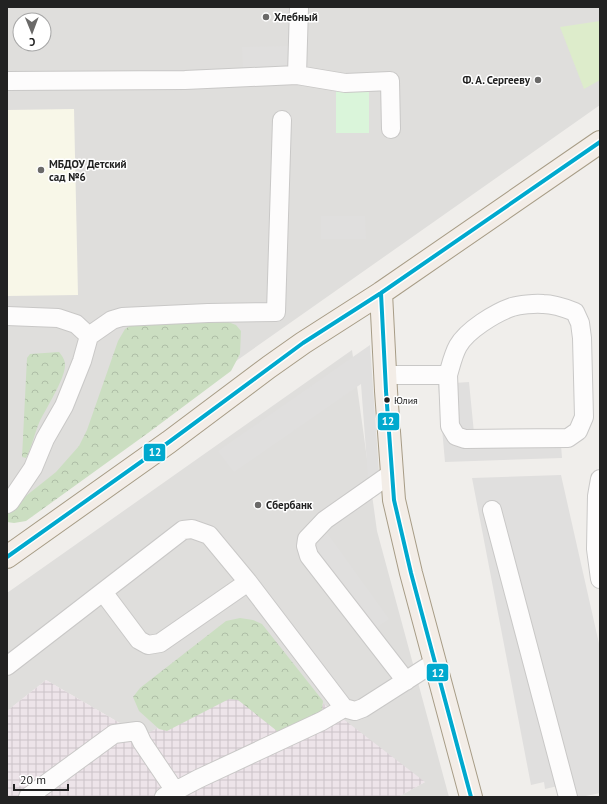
<svg xmlns="http://www.w3.org/2000/svg" width="607" height="804" font-family="'PT Sans',sans-serif">
<style>
.residential{fill:#dfdedc;fill-rule:evenodd}
.industrial{fill:url(#industrial-grid)}
.education{fill:#f8f7e8}
.grass{fill:#ddeccb}
.forest{fill:url(#forest-crowns)}
.park{fill:#daf5da}
.parking{fill:#e0dfde}
.lines{fill:none;stroke-linecap:round;stroke-linejoin:round}
.minor-casing{stroke:#c9c8c7;stroke-width:20}
.major-casing{stroke:#a79c86;stroke-width:24}
.minor{stroke:#fdfcfc;stroke-width:18}
.major{stroke:#f3ede7;stroke-width:22}
.bus-1-casing{stroke:#fff;stroke-width:7}
.bus-1{stroke:#00a9ce;stroke-width:4}
.poi-dot{fill:#6a6968;stroke:#fff;stroke-width:1.5}
.bus-dot{fill:#222;stroke:#fff;stroke-width:1.5}
.labels{text-anchor:middle;stroke-width:3;stroke-linejoin:round;paint-order:stroke}
.bus-label{font-size:10px;fill:#222;stroke:#fff;text-anchor:start}
.poi-label{font-size:11px;font-weight:bold;fill:#222;stroke:#fff;text-anchor:start}
.line-badge{stroke:#fff;stroke-width:1.5}
.badge-label{font-size:11px;text-anchor:middle;font-weight:bold;fill:#fff}
</style>
<defs>
<pattern id="industrial-grid" width="8" height="8" patternUnits="userSpaceOnUse"><rect width="8" height="8" fill="#ede4e9"/><path d="M0 4h8M4 0v8" fill="none" stroke="#cbc3c8"/></pattern>
<pattern id="forest-crowns" width="20" height="18" patternUnits="userSpaceOnUse"><rect width="20" height="18" fill="#cbdec1"/><path d="M2 6a3 3 0 1 1 6 0M12 15a3 3 0 1 1 6 0" fill="none" stroke="#aebea6"/></pattern>
</defs>
<rect width="100%" height="100%" fill="#f0eeeb"/>
<path class="residential" d="M7 7H600V105L7 522ZM20 20H44V44H20Z
M352 350 377 531 449 797H398L425 782 142 736 46 680 7 711V593Z"/>
<path class="industrial" d="M277 668 425 782 398 797H7V711L46 680 142 736Z"/>
<path class="education" d="M74 109 78 295 7 296V110Z"/>
<path class="grass" d="M600 21V80L584 89 560 27Z"/>
<path class="forest" d="M228 322 236 325 241 331 240 354 231 371 148 433 26 521 14 523 7 522V511L56 472 79 446 87 430 118 341 125 329 133 324Z
M59 352C63 357 65 360 65 366 64 381 46 408 39 423 34 435 32 447 26 458L22 457 27 358 30 354Z
M240 618 253 620 262 624 323 701 322 711 285 731H277L238 700 229 699 167 731 159 729 139 711 133 697 140 688 226 621Z"/>
<path class="park" d="M336 91H369V133H336Z"/>
<path class="parking" d="M288 46 289 68 243 69 242 47Z
M321 216H365L366 239H321Z
M370 345 379 472 368 477 361 384 234 472 218 451Z
M469 382 474 433 560 432 562 458 445 462 438 384Z
M561 475 600 648V793L581 797H564L562 785 545 789 544 782 531 785 472 478Z
M327 533 389 619 373 630 311 544Z"/>
<g class="lines">
<g class="minor-casing">
<path id="minor" d="M297 75 299 7
M7 81 185 80 297 75 345 83 390 81 391 129
M7 316 58 318 76 324 89 336
M385 375H448L450 426 456 436 465 439 568 438 578 431 584 417 582 338 580 323 575 312C565 308 554 304 543 304 535 303 519 305 512 307 495 313 467 330 458 346 453 355 451 365 448 375
M392 473 325 520 307 539 306 546 309 556 406 681
M600 479 597 496 596 549 600 579
M7 504 10 502 33 468 45 439 64 406 82 361 89 336 112 320 122 317 208 313 276 312 282 120
M492 510 568 797
M103 592 139 640 148 645 160 643 248 582 344 708 355 711 363 708 435 662
M7 666 183 530 192 529 209 535 248 582
M28 797 114 734 137 731 142 742 175 791
M164 797 198 779 322 721 344 708"/>
</g>
<g class="major-casing">
<path id="major" d="M381 293 386 391 394 500 411 573 471 797
M7 557 169 442 269 367 303 343 381 293 600 142"/>
</g>
<use href="#minor" class="minor"/>
<use href="#major" class="major"/>
<g class="bus-1-casing">
<path id="bus-1" d="M381 293 386 391 394 500 411 573 471 797
M7 557 169 442 303 343 381 293 600 142"/>
</g>
<use href="#bus-1" class="bus-1"/>
</g>
<g class="poi-dot">
<circle cx="266" cy="17" r="4"/>
<circle cx="538" cy="80" r="4"/>
<circle cx="41" cy="170" r="4"/>
<circle cx="258" cy="505" r="4"/>
</g>
<circle class="bus-dot" cx="387" cy="400" r="3.5"/>
<g class="labels">
<g class="bus-label">
<text x="394" y="404">Юлия</text>
</g>
<g class="poi-label">
<text x="274" y="21">Хлебный</text>
<text x="530" y="84" text-anchor="end">Ф. А. Сергееву</text>
<text x="49" y="168">МБДОУ Детский<tspan x="49" dy="13">сад №6</tspan></text>
<text x="266" y="509">Сбербанк</text>
</g>
</g>
<g class="line-badge">
<rect x="377" y="412" width="23" height="19" rx="4" fill="#00a9ce"/>
<rect x="143" y="443" width="23" height="19" rx="4" fill="#00a9ce"/>
<rect x="426" y="663" width="23" height="19" rx="4" fill="#00a9ce"/>
</g>
<g class="badge-label">
<text x="388" y="425">12</text>
<text x="155" y="456">12</text>
<text x="438" y="677">12</text>
</g>
<rect width="607" height="804" fill="none" stroke="#222222" stroke-width="16"/>
<g transform="translate(32 32) rotate(179)"><circle r="19" fill="#ffffff" stroke="#a7a7a7"/>
<path d="M0-3L7 15L0 10L-7 15Z" fill="#6a6968"/>
<text y="-6" font-size="11" font-weight="bold" text-anchor="middle" fill="#222222">С</text>
</g>
<path d="M14 784v6h54v-6" fill="none" stroke="#222222" stroke-width="2"/>
<text x="20" y="784" font-size="12" fill="#222222" stroke="#ffffff" stroke-width="3" paint-order="stroke">20 m</text>
</svg>
